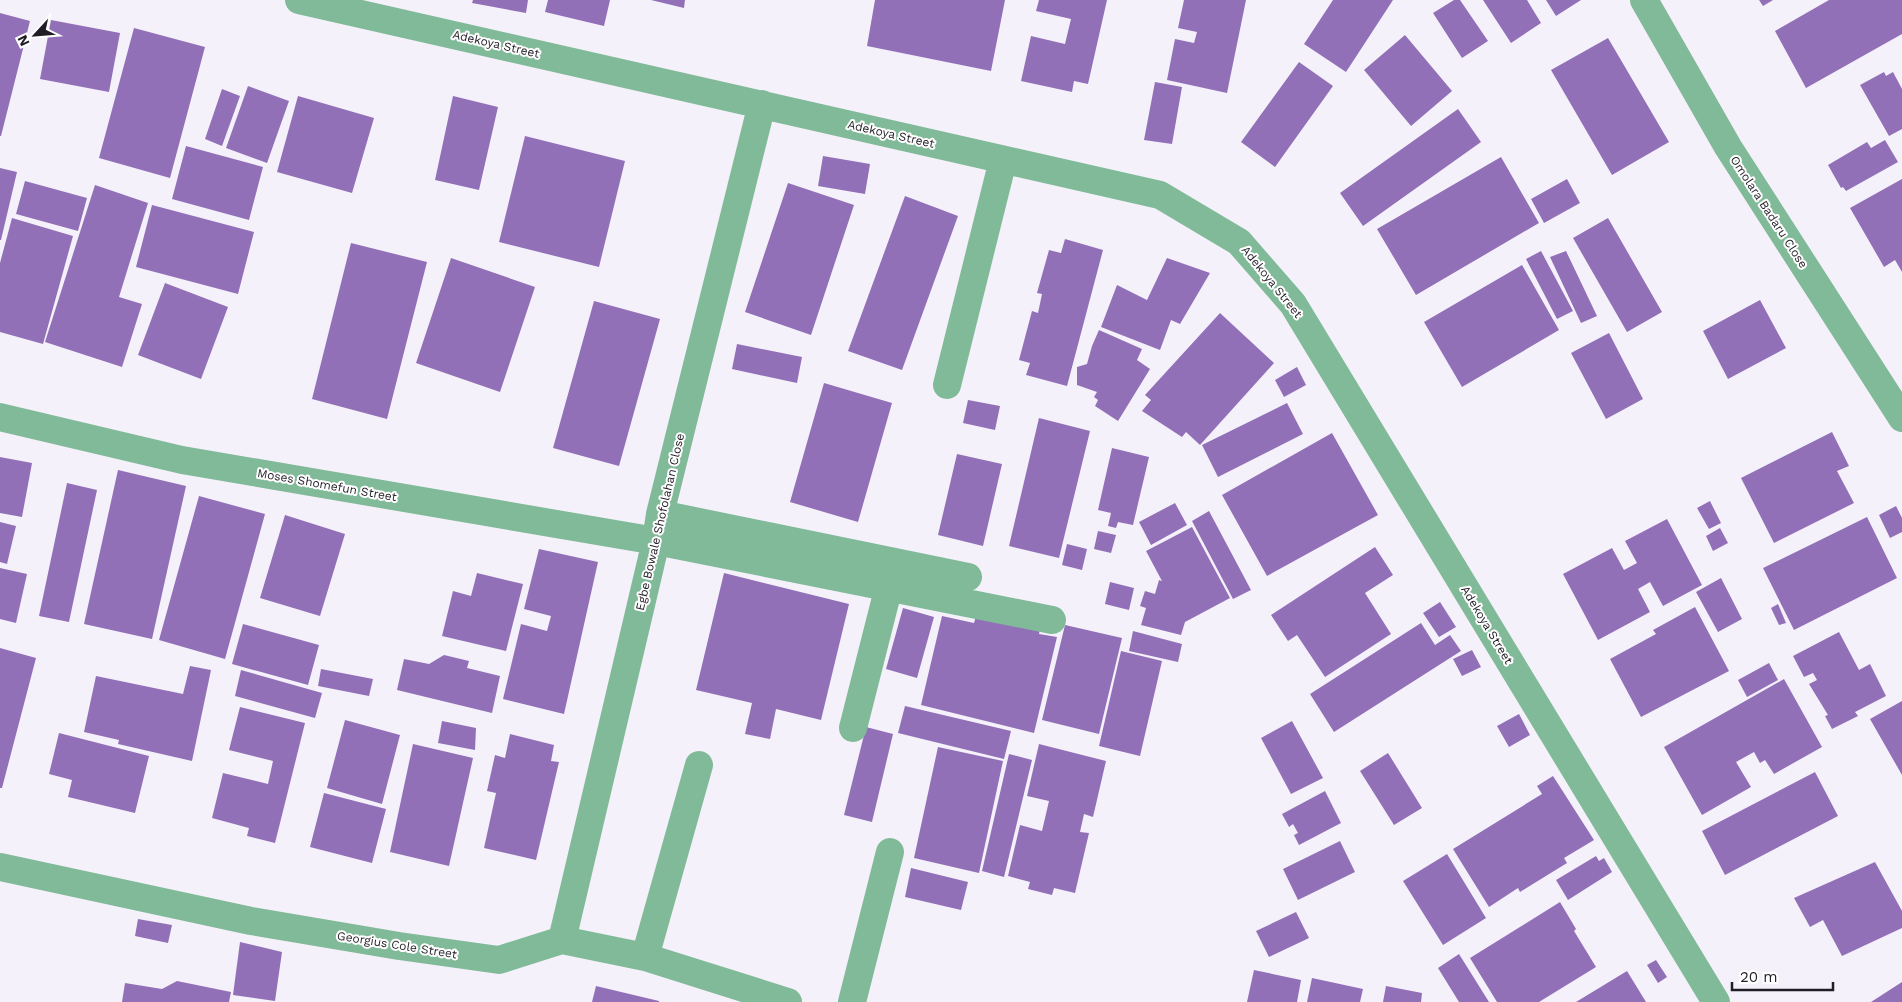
<svg xmlns="http://www.w3.org/2000/svg" width="1902" height="1002" font-family="'Work Sans',sans-serif">
<style>
.building{fill:#9270b8}
.lines{fill:none;stroke-linecap:round;stroke-linejoin:round}
.minor{stroke:#81ba98;stroke-width:28}
.labels{text-anchor:middle;stroke-width:4;stroke-linejoin:round;paint-order:stroke}
.street-label{font-size:12px;fill:#211d26;stroke:#fff}
</style>
<rect width="100%" height="100%" fill="#f5f1fb"/>
<path class="building" d="M473 0H528L526 13 472 3Z
M548 0H610L604 26 545 12Z
M651 0H685L684 8Z
M875 0H1005L991 71 867 46Z
M1039 0H1107L1088 84 1074 81 1072 92 1021 81 1031 36 1065 44 1071 19 1036 11Z
M1184 0H1246L1227 93 1167 80 1175 39 1194 43 1197 32 1178 28Z
M1333 0H1393L1346 72 1304 44Z
M1454 0H1460L1488 41 1462 58 1433 13Z
M1483 0H1527L1541 23 1511 43Z
M1546 0H1581L1556 16Z
M1759 0H1773L1763 6Z
M1829 0H1902V34L1806 88 1775 31Z
M0 13 30 21 1 136H0Z
M51 20 120 33 109 92 40 79Z
M134 28 205 47 170 178 99 158Z
M1405 35 1452 91 1411 126 1364 70Z
M1608 38 1669 142 1612 175 1551 70Z
M1299 62 1333 86 1275 167 1241 142Z
M1884 72 1886 76 1893 72 1902 89V129L1889 136 1860 85Z
M1155 82 1182 87 1172 144 1144 140Z
M248 86 289 101 267 163 226 148Z
M222 89 240 96 222 146 205 139Z
M298 96 374 118 352 193 277 172Z
M453 96 498 107 479 190 435 180Z
M1458 109 1481 142 1363 226 1340 193Z
M525 136 625 161 599 267 499 242Z
M1885 140 1898 162 1846 191 1843 187 1841 188 1828 165 1867 142 1871 148Z
M186 146 263 167 249 220 172 199Z
M823 156 870 164 865 194 818 186Z
M1501 157 1539 223 1416 295 1377 229Z
M0 168 17 172 1 240H0Z
M1567 179 1580 203 1544 223 1531 199Z
M1902 179V272L1895 260 1884 267 1850 208Z
M25 181 87 198 78 231 16 214Z
M788 183 854 205 811 335 745 312Z
M95 185 148 203 119 297 142 304 122 367 45 342Z
M905 196 958 216 902 370 848 351Z
M152 205 254 232 238 294 136 267Z
M12 218 73 236 43 344 0 332V263Z
M1608 218 1662 312 1627 332 1573 238Z
M1065 239 1103 250 1067 386 1026 375 1030 363 1019 360 1032 311 1038 313 1042 294 1037 293 1049 250 1061 253Z
M351 243 427 262 387 419 312 399Z
M1541 251 1573 311 1557 319 1526 259Z
M1566 251 1597 316 1581 323 1550 257Z
M451 258 535 287 500 392 416 363Z
M1167 258 1210 273 1180 324 1171 320 1160 350 1101 327 1117 285 1147 300Z
M1522 265 1559 330 1462 387 1424 322Z
M165 283 228 307 201 379 138 355Z
M1760 300 1786 348 1728 379 1703 331Z
M594 301 660 319 619 466 553 448Z
M1220 313 1274 363 1200 445 1186 432 1182 437 1142 411 1151 400 1145 395Z
M1099 330 1142 349 1137 360 1150 369 1118 421 1095 406 1098 400 1094 397 1097 392 1077 385V367L1087 364 1092 346Z
M1609 333 1643 399 1606 419 1571 353Z
M737 344 802 357 797 383 732 369Z
M1297 367 1306 385 1284 397 1275 380Z
M824 383 892 403 858 522 790 502Z
M968 400 1000 406 995 430 963 423Z
M1287 403 1303 434 1218 477 1202 445Z
M1039 418 1090 431 1059 558 1009 546Z
M1832 432 1849 466 1837 471 1854 503 1774 543 1741 478Z
M1332 433 1378 515 1267 576 1222 495Z
M1112 448 1149 457 1133 525 1118 522 1116 528 1108 526 1111 513 1098 510Z
M957 454 1002 464 983 546 938 535Z
M0 457 32 463 22 517 0 513Z
M118 470 186 486 152 639 84 624Z
M67 483 97 490 69 622 39 616Z
M199 496 265 514 225 659 159 640Z
M1710 501 1721 523 1709 529 1697 508Z
M1175 503 1187 525 1151 545 1139 522Z
M1896 506 1902 518V532L1890 538 1879 515Z
M1209 511 1251 590 1233 599 1192 521Z
M285 515 345 534 320 616 260 598Z
M1867 517 1897 578 1794 630 1763 568Z
M1667 519 1702 585 1663 606 1650 582 1638 589 1650 612 1598 640 1563 574 1612 548 1624 570 1637 563 1625 541Z
M0 522 16 526 7 564 0 562Z
M1192 527 1230 598 1185 622 1181 635 1141 625 1146 608 1140 606 1145 591 1155 594 1159 580 1162 581 1146 551Z
M1720 528 1728 543 1713 551 1706 536Z
M1098 531 1116 535 1111 553 1094 549Z
M1067 544 1087 549 1082 570 1062 565Z
M1375 547 1393 575 1365 593 1391 634 1325 677 1297 635 1288 641 1271 615Z
M539 549 598 562 564 714 503 699 521 624 547 631 551 616 524 609Z
M0 568 27 574 16 623 0 619Z
M477 573 523 584 506 651 442 636 453 591 471 596Z
M724 573 849 604 821 720 776 709 770 739 745 734 752 703 696 690Z
M1721 578 1742 619 1718 632 1696 592Z
M1110 582 1134 588 1129 610 1105 604Z
M1440 602 1456 627 1439 637 1423 613Z
M1778 604 1786 623 1779 625 1771 608Z
M1695 607 1729 671 1641 717 1610 659 1656 634 1653 630Z
M903 608 934 617 917 678 886 669Z
M978 609 1041 625 1039 634 1057 637 1034 733 921 705 942 616 974 623Z
M1421 623 1435 645 1450 635 1461 651 1334 732 1310 694Z
M243 624 319 645 308 685 232 664Z
M1065 625 1122 638 1099 734 1042 720Z
M1133 631 1182 644 1178 662 1129 651Z
M1839 632 1859 670 1870 664 1886 696 1855 712 1858 716 1832 729 1825 716 1828 715 1809 684 1817 680 1813 673 1804 677 1793 656Z
M0 648 36 658 2 788H0Z
M1472 650 1481 667 1462 676 1453 659Z
M1121 651 1162 661 1140 756 1099 746Z
M444 655 469 661 467 668 500 676 492 713 397 690 404 659 429 664Z
M1769 663 1778 680 1747 697 1738 680Z
M190 666 211 670 192 761 118 744 119 740 84 732 96 676 183 694Z
M321 669 373 679 369 696 318 686Z
M241 670 322 693 315 718 235 696Z
M1784 679 1822 747 1774 774 1765 760 1760 763 1754 752 1736 762 1751 787 1702 815 1664 747Z
M1902 701V775L1870 719Z
M905 706 1011 731 1004 759 898 733Z
M240 707 305 723 275 843 247 836 249 828 212 818 223 773 268 784 273 761 229 750Z
M1519 714 1530 735 1509 747 1497 726Z
M345 720 400 735 382 804 327 788Z
M442 721 476 728 475 750 438 743Z
M1292 721 1323 778 1291 794 1261 738Z
M866 727 893 734 872 822 844 815Z
M59 733 149 756 135 813 68 797 72 780 49 774Z
M510 734 554 745 551 761 559 762 536 860 484 848 496 793 487 791 495 755 505 758Z
M413 744 473 758 449 866 390 852Z
M1039 744 1106 761 1093 817 1084 814 1080 832 1089 833 1075 893 1054 888 1052 895 1028 889 1030 882 1008 876 1020 825 1042 831 1049 801 1027 796Z
M938 747 1003 761 979 873 914 858Z
M1388 753 1422 808 1394 825 1360 771Z
M1009 754 1032 760 1004 877 982 871Z
M1815 772 1838 816 1725 875 1702 831Z
M1553 776 1594 840 1564 858 1567 863 1520 892 1518 888 1489 907 1453 849 1542 794 1537 786Z
M1325 791 1341 823 1299 845 1294 835 1298 833 1293 824 1289 827 1282 814Z
M324 793 386 809 372 863 310 847Z
M1340 841 1355 872 1298 900 1283 869Z
M1447 854 1486 918 1443 945 1403 881Z
M1596 856 1599 861 1604 858 1612 872 1568 900 1556 880Z
M1875 862 1902 911V928L1842 956 1823 920 1810 927 1794 898Z
M911 868 968 882 961 910 905 897Z
M1560 902 1576 929 1574 931 1596 967 1539 1002H1497L1470 958Z
M1296 912 1309 938 1269 957 1256 931Z
M138 919 172 925 168 943 135 936Z
M240 942 282 952 275 1001 233 995Z
M1459 954 1489 1002H1459L1438 968Z
M1656 960 1667 977 1658 983 1647 965Z
M1254 970 1301 980 1297 1002H1247Z
M1627 971 1646 1002H1576Z
M1312 978 1363 989 1360 1002H1307Z
M177 981 231 992 229 1002H122L125 983 162 989Z
M1902 982V1002H1871Z
M596 986 659 1001V1002H592Z
M1386 986 1422 993 1421 1002H1383Z"/>
<g class="lines">
<path class="minor" d="M299 0 1160 195 1239 242 1293 304 1716 1002
M1644 0 1728 147 1902 418
M947 385 1003 160
M0 417 182 460 656 541 1052 620
M660 514 968 577
M853 728 889 586
M0 867 251 921 399 946 499 960 562 940 645 957 788 1002
M562 940 656 541 660 514 762 104
M645 957 699 765
M852 1002 890 852"/>
</g>
<g class="labels">
<g class="street-label">
<text transform="translate(496 44) rotate(13)" y="4">Adekoya Street</text>
<text transform="translate(891 134) rotate(13)" y="4">Adekoya Street</text>
<text transform="translate(1769 212) rotate(57)" y="4">Omolara Badaru Close</text>
<text transform="translate(1272 282) rotate(51)" y="4">Adekoya Street</text>
<text transform="translate(327 485) rotate(10)" y="4">Moses Shomefun Street</text>
<text transform="translate(660 522) rotate(-77)" y="4">Egbe Bowale Shofolahan Close</text>
<text transform="translate(1487 625) rotate(59)" y="4">Adekoya Street</text>
<text transform="translate(397 945) rotate(9)" y="4">Georgius Cole Street</text>
</g>
</g>
<g transform="translate(35 35) rotate(244)" stroke="#ffffff" stroke-width="4" paint-order="stroke">
<path d="M0-4L9 19L0 12L-9 19Z" fill="#211d26"/>
<text y="-8" font-size="14" font-weight="bold" text-anchor="middle" fill="#211d26">N</text>
</g>
<path d="M1732 982v8h101v-8" fill="none" stroke="#211d26" stroke-width="2.5"/>
<text x="1740" y="982" font-size="15" fill="#211d26" stroke="#ffffff" stroke-width="4" paint-order="stroke">20 m</text>
</svg>
